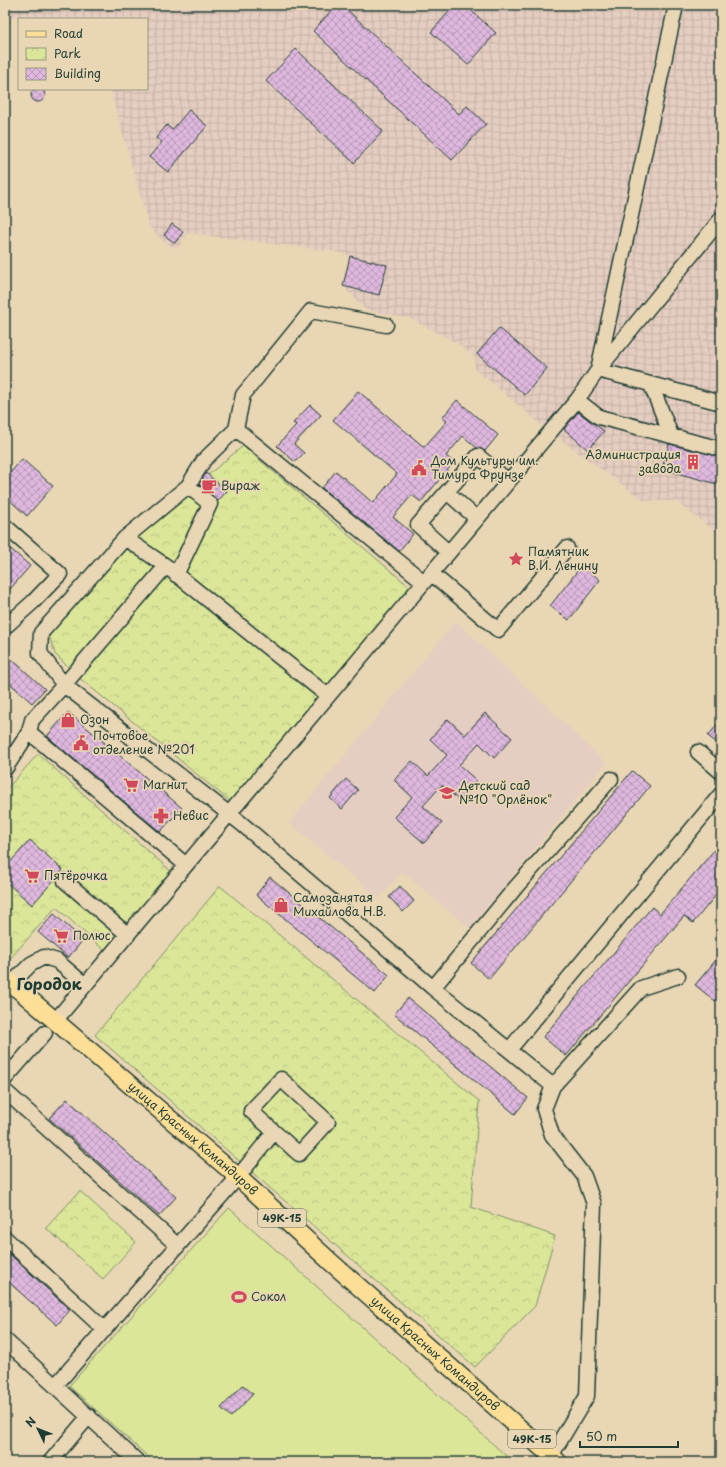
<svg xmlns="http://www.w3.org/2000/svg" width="726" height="1467" font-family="'Playpen Sans',sans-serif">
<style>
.built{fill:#e6cdc1}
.industrial{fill:url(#industrial-grid)}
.park{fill:url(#park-crowns);stroke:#7d9266}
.pitch{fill:#dbe699;stroke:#7d9266}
.building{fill:url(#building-cross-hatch);stroke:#1f3d34}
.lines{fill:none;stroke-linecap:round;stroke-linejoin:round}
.minor-casing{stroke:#1f3d34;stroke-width:17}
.major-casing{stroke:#1f3d34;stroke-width:20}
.minor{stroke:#e9d6b4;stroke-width:14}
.major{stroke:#fdde96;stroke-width:17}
.labels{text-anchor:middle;stroke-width:3.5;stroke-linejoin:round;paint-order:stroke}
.shield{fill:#e9d6b4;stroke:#5c6b5a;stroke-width:1}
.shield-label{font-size:11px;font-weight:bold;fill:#1f3d34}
.poi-label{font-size:12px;fill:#1f3d34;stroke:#e9d6b4;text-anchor:start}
.street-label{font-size:12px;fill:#1f3d34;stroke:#e9d6b4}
.district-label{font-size:16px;font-weight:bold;fill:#1f3d34;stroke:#e9d6b4}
</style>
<defs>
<pattern id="industrial-grid" width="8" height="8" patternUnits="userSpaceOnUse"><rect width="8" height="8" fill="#e6cdc1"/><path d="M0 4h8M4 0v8" fill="none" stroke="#c5b1a6"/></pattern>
<pattern id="park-crowns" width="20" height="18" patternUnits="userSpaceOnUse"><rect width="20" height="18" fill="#dbe699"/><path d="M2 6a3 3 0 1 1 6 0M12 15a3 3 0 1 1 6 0" fill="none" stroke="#bcc684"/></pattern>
<pattern id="building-cross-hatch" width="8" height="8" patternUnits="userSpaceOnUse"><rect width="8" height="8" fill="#e0b8df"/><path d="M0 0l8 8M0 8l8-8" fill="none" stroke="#b597b6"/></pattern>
</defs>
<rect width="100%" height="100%" fill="#e9d6b4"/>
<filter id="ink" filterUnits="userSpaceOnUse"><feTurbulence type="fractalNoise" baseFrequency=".025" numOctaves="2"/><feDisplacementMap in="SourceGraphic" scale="8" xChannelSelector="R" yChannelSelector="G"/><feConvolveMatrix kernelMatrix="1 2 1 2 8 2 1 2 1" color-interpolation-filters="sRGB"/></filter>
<g filter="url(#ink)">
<path class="built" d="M456 621 606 763 470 928 402 872 379 898 289 823Z"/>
<path class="industrial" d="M5 5H721V536L675 501 643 500 549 431 474 368 476 358 457 343 411 319 366 310 343 286 350 256 339 252 188 233 177 249 163 241 149 226 110 89H147V19L19 20 5 14Z"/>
<path class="park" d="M243 446 410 587 232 803 77 676 55 654 48 632 133 537Z
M38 754 173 873 104 950 56 907 7 962 5 960V791Z
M220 886 479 1101 471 1207 555 1236 535 1306 475 1367 95 1035Z
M80 1191 136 1242 103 1279 46 1228Z"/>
<path class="pitch" d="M229 1208 513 1462H154L69 1386Z"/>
<path class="building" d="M336 5H342L459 114 467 106 486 124 452 160 313 31Z
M455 5H465L496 33 468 65 431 32Z
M296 49 383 131 354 163 266 81Z
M31 95a7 7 0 1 1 14 0a7 7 0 1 1-14 0Z
M189 110 207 126 168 172 149 157 162 142 156 138 167 125 172 130Z
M172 224 183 232 175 243 164 235Z
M350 256 387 265 379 295 343 286Z
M499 328 547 368 525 395 477 354Z
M358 391 424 447 447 421 442 418 457 400 498 435 485 451 477 448 463 436 446 456 454 462 421 502 412 495 393 517 413 534 399 551 322 488 336 471 373 503 397 474 333 420Z
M310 405 321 415 294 444 304 453 295 462 277 446 296 425 293 423Z
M578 412 604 431 588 450 564 429Z
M669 444 721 457V485L662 469Z
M22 459 53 486 27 516 5 496V479Z
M206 473 227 491 218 501 199 484Z
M5 544 30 566 5 595Z
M582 565 600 580 569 620 550 606Z
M5 653 45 689 32 703 5 679Z
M68 712 182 808 160 832 47 736Z
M485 713 512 738 494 758 479 743 459 765 477 781 460 801 442 785 423 806 442 823 424 843 394 817 412 797 394 780 412 761 428 776 447 755 430 739 448 719 465 735Z
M721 720V746L708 736Z
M632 771 650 786 489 979 471 963Z
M346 779 358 790 342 809 330 798Z
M30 840 63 870 32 905 5 881V868Z
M721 842V889L693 923 684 916 566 1056 543 1037 652 907 660 914Z
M270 877 389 975 375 993 256 895Z
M400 886 414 901 403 912 389 897Z
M54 914 83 940 68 958 38 932Z
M721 954V994L715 1001 695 985Z
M408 998 528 1098 515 1114 394 1014Z
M67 1099 176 1197 159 1216 49 1118Z
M5 1250 70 1310 57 1325 5 1279Z
M243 1385 253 1394 231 1417 221 1408Z"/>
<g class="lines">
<g class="minor-casing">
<path id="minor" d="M676 5 598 370 721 403
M386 325 311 311 243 395 236 429 424 582
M651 385 671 435
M577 400 599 417 721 449
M188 486 204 460 236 429
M447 492 476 518
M5 526 60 574 33 602 5 627
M125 538 166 566 328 696
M448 552 418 525 478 456 508 481
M166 566 64 685 40 653 41 633 125 538 188 486 210 504 176 575
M431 573 498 630 567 548
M698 752 721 772
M5 769 29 732
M186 865 29 732 32 720 64 685 242 824 433 988 553 1086 544 1109 552 1135 584 1176 594 1204 587 1396 551 1456
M65 881 128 935
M12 983 31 964 44 957 57 961 85 985
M433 988 516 887 611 779
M55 1021 577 400 598 370 721 219
M509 1050 721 794
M5 1079 45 1033
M281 1079 328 1122 299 1154 251 1111Z
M553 1086 641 988 678 976
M5 1091 178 1246
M5 1238 105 1330
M5 1340 138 1462
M55 1386 238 1177 274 1132
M50 1462 89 1416"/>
</g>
<g class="major-casing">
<g id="major">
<path id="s1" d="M5 978 238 1177 333 1264 558 1462"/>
</g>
</g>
<use href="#minor" class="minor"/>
<use href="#major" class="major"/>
</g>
</g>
<defs>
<g id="building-bare" transform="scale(1.2)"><path d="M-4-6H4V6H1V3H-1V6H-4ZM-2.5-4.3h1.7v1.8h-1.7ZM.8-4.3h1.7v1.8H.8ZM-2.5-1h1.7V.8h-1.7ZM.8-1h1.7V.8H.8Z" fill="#d1495b" stroke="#e9d6b4" stroke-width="2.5" paint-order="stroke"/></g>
<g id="civic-bare" transform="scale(1.2)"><path d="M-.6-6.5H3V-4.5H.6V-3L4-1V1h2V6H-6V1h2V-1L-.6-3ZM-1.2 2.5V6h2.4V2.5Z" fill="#d1495b" stroke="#e9d6b4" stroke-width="2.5" paint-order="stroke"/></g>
<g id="cafe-bare" transform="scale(1.2)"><path d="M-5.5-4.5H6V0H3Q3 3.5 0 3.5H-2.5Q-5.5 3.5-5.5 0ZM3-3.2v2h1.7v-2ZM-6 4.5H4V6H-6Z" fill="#d1495b" stroke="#e9d6b4" stroke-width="2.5" paint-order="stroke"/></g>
<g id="sight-bare" transform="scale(1.2)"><path d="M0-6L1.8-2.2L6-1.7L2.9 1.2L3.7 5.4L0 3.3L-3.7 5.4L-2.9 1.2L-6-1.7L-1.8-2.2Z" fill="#d1495b" stroke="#e9d6b4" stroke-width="2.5" paint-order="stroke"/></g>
<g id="shop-bare" transform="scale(1.2)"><path d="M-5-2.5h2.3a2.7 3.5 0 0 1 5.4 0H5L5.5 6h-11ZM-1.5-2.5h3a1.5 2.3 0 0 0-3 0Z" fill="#d1495b" stroke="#e9d6b4" stroke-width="2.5" paint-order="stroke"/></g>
<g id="supermarket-bare" transform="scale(1.2)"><path d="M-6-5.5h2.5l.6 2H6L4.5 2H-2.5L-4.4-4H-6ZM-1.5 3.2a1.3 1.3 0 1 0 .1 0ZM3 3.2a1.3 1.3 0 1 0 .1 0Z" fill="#d1495b" stroke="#e9d6b4" stroke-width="2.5" paint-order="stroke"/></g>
<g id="school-bare" transform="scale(1.2)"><path d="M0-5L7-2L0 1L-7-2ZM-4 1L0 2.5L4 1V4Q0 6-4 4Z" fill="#d1495b" stroke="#e9d6b4" stroke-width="2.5" paint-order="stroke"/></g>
<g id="pharmacy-bare" transform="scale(1.2)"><path d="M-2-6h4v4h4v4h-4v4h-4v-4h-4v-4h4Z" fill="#d1495b" stroke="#e9d6b4" stroke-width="2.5" paint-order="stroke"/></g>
<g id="stadium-bare" transform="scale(1.2)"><path d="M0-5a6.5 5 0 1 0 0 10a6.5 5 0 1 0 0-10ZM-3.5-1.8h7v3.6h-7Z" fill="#d1495b" stroke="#e9d6b4" stroke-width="2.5" paint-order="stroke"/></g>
</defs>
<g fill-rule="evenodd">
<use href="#building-bare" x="693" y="462"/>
<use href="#civic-bare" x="419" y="468"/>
<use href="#cafe-bare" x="209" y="486"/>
<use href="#sight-bare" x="516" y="559"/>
<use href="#shop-bare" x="68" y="720"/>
<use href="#civic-bare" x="81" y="743"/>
<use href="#supermarket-bare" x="131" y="785"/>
<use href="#school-bare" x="447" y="793"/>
<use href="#pharmacy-bare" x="161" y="816"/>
<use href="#supermarket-bare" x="32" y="876"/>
<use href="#shop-bare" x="281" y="905"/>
<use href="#supermarket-bare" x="61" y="936"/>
<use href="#stadium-bare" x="239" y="1297"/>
</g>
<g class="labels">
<g class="shield">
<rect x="258" y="1209" width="48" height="18" rx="3"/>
<rect x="508" y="1430" width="48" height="18" rx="3"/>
</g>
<g class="shield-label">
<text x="282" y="1222">49К-15</text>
<text x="532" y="1443">49К-15</text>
</g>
<g class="poi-label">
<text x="681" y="459" text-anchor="end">Администрация<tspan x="681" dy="14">завода</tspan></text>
<text x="431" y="465">Дом Культуры им.<tspan x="431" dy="14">Тимура Фрунзе</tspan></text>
<text x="221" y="490">Вираж</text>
<text x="528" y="556">Памятник<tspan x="528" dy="14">В.И. Ленину</tspan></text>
<text x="80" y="724">Озон</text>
<text x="93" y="740">Почтовое<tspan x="93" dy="14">отделение №201</tspan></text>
<text x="143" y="789">Магнит</text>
<text x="459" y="790">Детский сад<tspan x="459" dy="14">№10 "Орлёнок"</tspan></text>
<text x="173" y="820">Невис</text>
<text x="44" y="880">Пятёрочка</text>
<text x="293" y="902">Самозанятая<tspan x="293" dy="14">Михайлова Н.В.</tspan></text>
<text x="73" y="940">Полюс</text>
<text x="251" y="1301">Сокол</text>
</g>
<g class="street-label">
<text dy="4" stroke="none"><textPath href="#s1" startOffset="247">улица Красных Командиров</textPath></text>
<text dy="4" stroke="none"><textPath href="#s1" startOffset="571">улица Красных Командиров</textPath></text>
</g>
<g class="district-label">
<text x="49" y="990">Городок</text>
</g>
</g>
<rect width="726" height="1467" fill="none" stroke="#e9d6b4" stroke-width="20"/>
<rect x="10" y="10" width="706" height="1447" fill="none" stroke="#1f3d34" stroke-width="1.5" filter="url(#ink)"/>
<rect x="18" y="18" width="130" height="72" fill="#e9d6b4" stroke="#989981"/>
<rect x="26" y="31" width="20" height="6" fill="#fdde96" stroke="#989981"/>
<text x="54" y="38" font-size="12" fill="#1f3d34">Road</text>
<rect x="26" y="48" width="20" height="12" fill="url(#park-crowns)" stroke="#989981"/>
<text x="54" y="58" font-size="12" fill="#1f3d34">Park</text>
<rect x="26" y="68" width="20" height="12" fill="url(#building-cross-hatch)" stroke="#989981"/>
<text x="54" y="78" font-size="12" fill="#1f3d34">Building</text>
<g transform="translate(38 1429) rotate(313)" stroke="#e9d6b4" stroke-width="3" paint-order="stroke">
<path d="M0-3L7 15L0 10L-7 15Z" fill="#1f3d34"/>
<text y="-6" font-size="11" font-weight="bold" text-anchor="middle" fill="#1f3d34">N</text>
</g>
<path d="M580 1441v6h98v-6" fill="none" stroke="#1f3d34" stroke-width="2"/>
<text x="586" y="1441" font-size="12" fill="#1f3d34" stroke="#e9d6b4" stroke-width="3" paint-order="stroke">50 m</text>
</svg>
